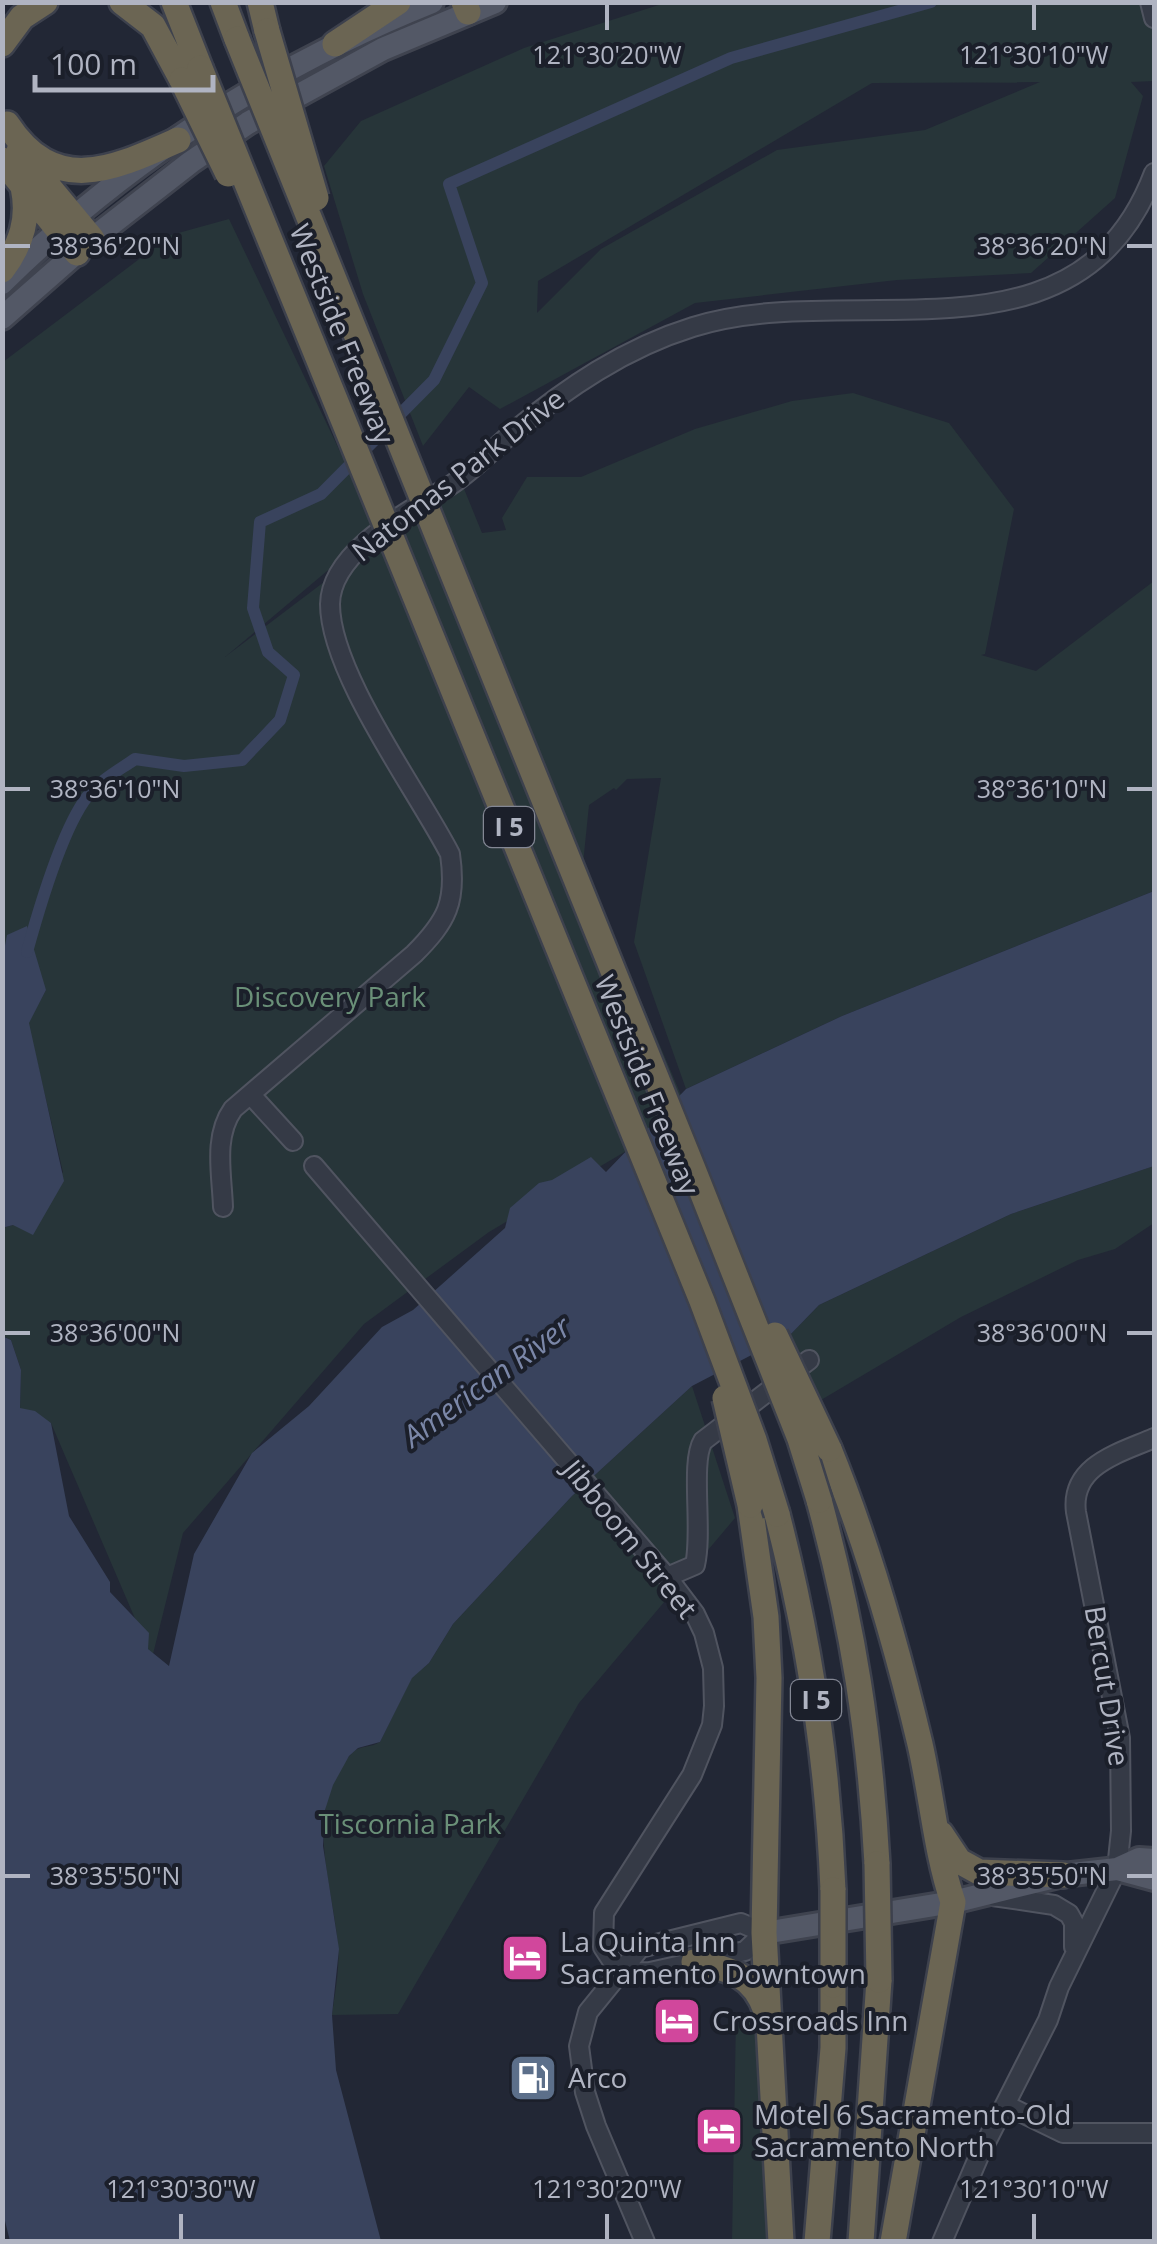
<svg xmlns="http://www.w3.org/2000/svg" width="1157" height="2244" font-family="'Open Sans',sans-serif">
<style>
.green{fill:#273539;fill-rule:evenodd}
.water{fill:#39435d}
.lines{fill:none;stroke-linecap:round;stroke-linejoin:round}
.canal{stroke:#39435d;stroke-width:12}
.minor-casing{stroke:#505460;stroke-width:22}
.major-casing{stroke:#3f434f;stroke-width:28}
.highway-casing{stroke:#3d414d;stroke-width:30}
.minor{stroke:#353a46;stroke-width:18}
.major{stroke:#535866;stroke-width:22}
.highway{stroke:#6b6553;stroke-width:25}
.highway-bridge-casing{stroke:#3d414d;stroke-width:30;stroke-linecap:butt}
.highway-bridge{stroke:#6b6553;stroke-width:25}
.ticks{fill:none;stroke:#b0b4c2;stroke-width:4}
.labels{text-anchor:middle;stroke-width:8;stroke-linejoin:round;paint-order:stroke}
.shield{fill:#1b1f2a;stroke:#838794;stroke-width:2.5}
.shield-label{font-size:25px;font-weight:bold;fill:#b0b4c2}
.street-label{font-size:28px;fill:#b0b4c2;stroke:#1b1f2a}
.park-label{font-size:28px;fill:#6a9078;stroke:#1b1f2a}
.poi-label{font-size:28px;fill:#b0b4c2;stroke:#1b1f2a;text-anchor:start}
.water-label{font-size:30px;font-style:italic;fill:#7b87a8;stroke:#1b1f2a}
.ticks-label{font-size:25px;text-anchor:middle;fill:#b0b4c2;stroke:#1b1f2a;stroke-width:8;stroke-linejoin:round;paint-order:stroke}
</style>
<rect width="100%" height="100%" fill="#222735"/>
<path class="green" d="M665 3H1154V81L1131 82 1143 96 1115 198 1031 273 897 280 695 303 500 409 469 387 423 446 363 294 324 166 361 121 524 48ZM1040 82 925 130 777 150 601 249 537 313 538 281 872 83Z
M229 219 377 529 225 657 460 479 482 533 506 530 502 518 527 477H581L695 429 792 401 853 393 949 423 1014 509 985 654 981 655 1036 671 1154 581V891L842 1016 686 1089 634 942 661 778 627 779 616 790 614 788 589 805 583 864 689 1114 489 1232 364 1324 183 1533 152 1658 51 1423 20 1408 21 1370 11 1340 3 1336V1228L13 1225 63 1172 28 1023 46 990 8 935 3 956V362L171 235Z
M1154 1166V1223L1115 1249 1078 1260 961 1317 821 1400 802 1366 790 1335 819 1305 1011 1214Z
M692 1386 735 1518 579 1703 398 2014 332 2015C335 1992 340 1968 338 1946 333 1884 301 1806 352 1753 360 1745 371 1748 380 1742L412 1677 429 1663 453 1624 572 1496Z
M759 2016 768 2241 732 2242 736 2017Z"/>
<path class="water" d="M1154 891V1166L1011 1214 819 1305 790 1335 692 1386 572 1496 453 1624 429 1663 412 1678 380 1742 358 1748 349 1756 333 1785 325 1810 323 1846 339 1949 332 2015 336 2070 381 2241H10L2 2209V1336L11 1340 21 1370 20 1408 35 1411 51 1423 69 1516 110 1582V1592L149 1633 148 1649 169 1666 194 1554 252 1453 309 1406 382 1327 413 1310 505 1228 510 1208 539 1183 552 1180 591 1157 606 1172 686 1089 842 1016Z
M27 926 46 990 29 1023 64 1181 33 1235 13 1225 2 1228 3 956 7 935Z"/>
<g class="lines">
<path class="canal" d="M27 952C38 912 64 822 91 792 102 779 121 769 135 759L184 766 242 760 280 720 294 675 268 652 253 608 260 522 321 494 434 380 482 283 449 184 731 58 931 2"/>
<g class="minor-casing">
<path id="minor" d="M1150 2 1154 18
M251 1095 293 1141
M314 1166 667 1577 695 1614 704 1633 713 1668 714 1706 712 1725 692 1775 604 1913 603 1947 620 1973
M223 1207C222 1175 213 1137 233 1109L414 954C447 921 457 902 450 854 417 790 330 673 330 604 331 551 408 512 448 487 472 472 491 451 512 433 566 388 625 348 693 327 851 277 1077 377 1154 173
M667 1577 695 1565C703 1531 690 1462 703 1441L809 1360
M993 1896 1054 1905 1069 1914 1074 1923V1947
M620 1973 650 1972 745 1951 764 1933 741 1923 640 1948 588 2012 579 2046 585 2092 596 2126 645 2242
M1006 2105 1063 2133H1154
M942 2242 979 2156 1048 2020 1059 1987 1117 1869 1121 1831 1120 1738 1076 1512C1070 1465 1120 1453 1154 1438"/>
</g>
<g class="major-casing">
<path id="major" d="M2 283C123 163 274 65 432 2
M2 318 92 239 191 162 248 123 383 49 495 2
M1117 1869 1154 1879
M764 1933 953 1902 1063 1875 1117 1869 1139 1859 1154 1860"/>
</g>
<g class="highway-casing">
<path id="highway" d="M122 2 153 26 182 80
M174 2 200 68
M223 2 237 39
M260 2 267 31
M464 2 468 12
M2 44 22 17 45 2
M335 44 398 2
M7 124C55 197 113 169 178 140
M19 151 92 239
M2 160 77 253
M2 270C21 245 30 219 23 187
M829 1449C868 1545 896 1643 920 1744 932 1797 936 1852 953 1902L893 2242
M819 1500C853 1626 870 1734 877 1864
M750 1505 766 1617 769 1678 764 1933 781 2242
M777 1514C809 1638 828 1762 833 1890
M941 1834 959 1861 979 1872 1063 1875
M694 1962C729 1968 754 1975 766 2011
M817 2242 833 2048V1985
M861 2242 879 1980"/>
</g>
<use href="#minor" class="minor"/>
<use href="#major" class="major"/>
<use href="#highway" class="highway"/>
<g class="highway-bridge-casing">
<path id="highway-bridge" d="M267 31 316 198
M237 39 693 1169 800 1439 819 1500
M200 68 702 1301 754 1440 777 1514
M182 80 228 174
M775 1335 829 1449
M725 1398 750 1505
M877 1864 879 1980
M833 1890V1985"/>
</g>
<use href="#highway-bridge" class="highway-bridge"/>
</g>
<path class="ticks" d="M607 5V30M1034 5V30M5 246H30M1127 246H1152M5 789H30M1127 789H1152M5 1333H30M1127 1333H1152M5 1876H30M1127 1876H1152M181 2214V2239M607 2214V2239M1034 2214V2239"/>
<defs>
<g id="hotel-square" transform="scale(2.5)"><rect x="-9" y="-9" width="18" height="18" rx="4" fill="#d1479c" stroke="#1b1f2a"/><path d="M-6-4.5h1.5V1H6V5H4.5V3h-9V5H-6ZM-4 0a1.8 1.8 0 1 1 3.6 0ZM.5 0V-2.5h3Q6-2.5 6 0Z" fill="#fff"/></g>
<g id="fuel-square" transform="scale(2.5)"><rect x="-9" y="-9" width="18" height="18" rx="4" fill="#5c6f8a" stroke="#1b1f2a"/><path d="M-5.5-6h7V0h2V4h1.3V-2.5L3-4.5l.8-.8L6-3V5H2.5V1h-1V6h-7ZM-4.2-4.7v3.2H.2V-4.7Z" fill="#fff"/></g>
</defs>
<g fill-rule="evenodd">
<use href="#hotel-square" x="525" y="1958"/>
<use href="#hotel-square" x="677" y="2021"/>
<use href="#fuel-square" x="533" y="2078"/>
<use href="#hotel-square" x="719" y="2131"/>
</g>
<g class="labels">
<g class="shield">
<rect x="484" y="807" width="50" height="40" rx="8"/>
<rect x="791" y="1680" width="50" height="40" rx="8"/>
</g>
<g class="shield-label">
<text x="509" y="836">I 5</text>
<text x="816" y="1709">I 5</text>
</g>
<g class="street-label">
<text transform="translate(342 334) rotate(68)" y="10">Westside Freeway</text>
<text transform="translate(458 475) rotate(-38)" y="10">Natomas Park Drive</text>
<text transform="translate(647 1085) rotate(68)" y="10">Westside Freeway</text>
<text transform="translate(630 1539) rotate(51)" y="10">Jibboom Street</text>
<text transform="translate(1107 1686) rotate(81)" y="10">Bercut Drive</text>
</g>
<g class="park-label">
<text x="330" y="1007">Discovery Park</text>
<text x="410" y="1834">Tiscornia Park</text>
</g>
<g class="poi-label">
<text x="560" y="1952">La Quinta Inn<tspan x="560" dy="32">Sacramento Downtown</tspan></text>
<text x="712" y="2031">Crossroads Inn</text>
<text x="568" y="2088">Arco</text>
<text x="754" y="2125">Motel 6 Sacramento-Old<tspan x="754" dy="32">Sacramento North</tspan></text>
</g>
<g class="water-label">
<text transform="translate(487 1382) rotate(-36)" y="10">American River</text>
</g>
</g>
<g class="ticks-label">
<text x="607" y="64">121°30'20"W</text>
<text x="1034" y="64">121°30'10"W</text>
<text x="115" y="255">38°36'20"N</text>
<text x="1042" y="255">38°36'20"N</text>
<text x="115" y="798">38°36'10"N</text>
<text x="1042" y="798">38°36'10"N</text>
<text x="115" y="1342">38°36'00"N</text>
<text x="1042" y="1342">38°36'00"N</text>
<text x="115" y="1885">38°35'50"N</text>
<text x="1042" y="1885">38°35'50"N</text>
<text x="181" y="2198">121°30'30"W</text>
<text x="607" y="2198">121°30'20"W</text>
<text x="1034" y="2198">121°30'10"W</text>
</g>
<rect width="1157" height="2244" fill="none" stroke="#b0b4c2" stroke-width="10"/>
<path d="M35 75v15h178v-15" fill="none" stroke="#b0b4c2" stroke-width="5"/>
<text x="50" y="75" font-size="30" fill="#b0b4c2" stroke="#1b1f2a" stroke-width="8" paint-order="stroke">100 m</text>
</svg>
